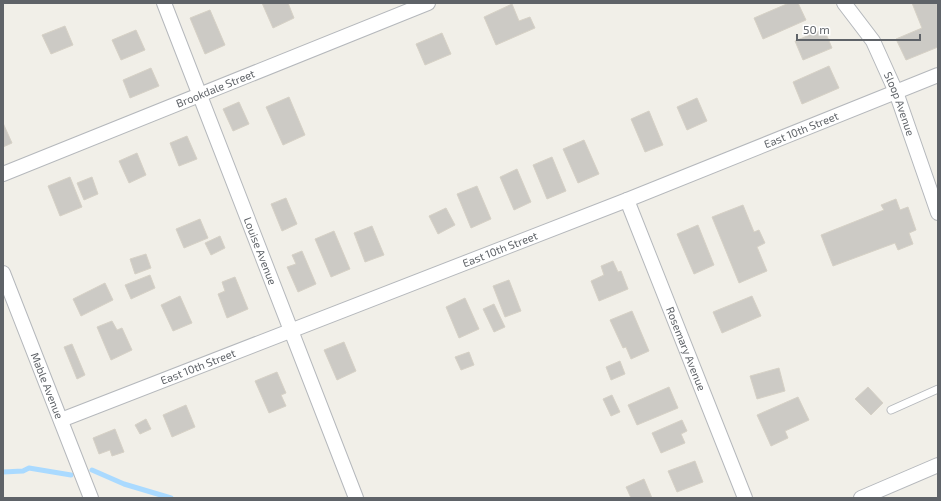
<svg xmlns="http://www.w3.org/2000/svg" width="941" height="501" font-family="'Exo 2',sans-serif">
<style>
.lines{fill:none;stroke-linecap:round;stroke-linejoin:round}
.stream{stroke:#aadaff;stroke-width:5}
.building{fill:#cccac5;stroke:#d6d1c6}
.service-casing{stroke:#b5b8bc;stroke-width:9}
.minor-casing{stroke:#b5b8bc;stroke-width:16}
.service{stroke:#fff;stroke-width:7}
.minor{stroke:#fff;stroke-width:14}
.labels{text-anchor:middle;stroke-width:3.5;stroke-linejoin:round;paint-order:stroke}
.street-label{font-size:11px;fill:#5f6368;stroke:#fff}
</style>
<rect width="100%" height="100%" fill="#f1efe8"/>
<g class="lines">
<path class="stream" d="M92 470 124 484 171 498
M3 472 23 471 29 468 71 475"/>
</g>
<path class="building" d="M262 3H288L294 18 273 28Z
M789 3H798L806 20 763 39 754 18Z
M912 3H937L938 47 906 60 896 39 922 28Z
M512 4 519 21 530 17 535 28 496 45 484 17Z
M210 10 225 45 205 54 190 18Z
M65 26 73 45 51 54 42 35Z
M824 29 832 48 803 60 795 41Z
M136 30 145 50 121 60 112 40Z
M442 33 451 54 425 65 416 44Z
M829 66 839 88 802 104 793 82Z
M151 68 159 86 130 98 123 80Z
M289 97 305 135 283 145 266 107Z
M697 98 707 121 687 130 677 107Z
M239 102 249 124 233 131 223 109Z
M649 111 663 145 645 152 631 119Z
M3 123 12 143 3 147Z
M187 136 197 159 179 166 170 143Z
M584 140 599 174 578 183 563 149Z
M137 153 146 175 129 183 119 161Z
M552 157 566 191 547 199 533 165Z
M517 169 531 202 514 210 500 177Z
M70 177 82 207 60 216 48 186Z
M92 177 98 194 84 200 77 183Z
M477 186 491 219 471 228 457 194Z
M286 198 297 224 282 231 271 204Z
M896 199 900 210 908 207 916 230 909 233 913 244 898 250 895 243 833 266 821 235 884 210 881 205Z
M743 205 754 232 759 230 765 243 757 247 767 271 739 283 712 217Z
M446 208 455 225 438 234 429 216Z
M200 219 208 238 184 248 176 229Z
M698 225 714 265 694 274 677 234Z
M372 226 384 255 365 262 354 233Z
M334 231 350 269 331 277 315 239Z
M220 236 225 248 211 255 205 243Z
M302 251 316 284 298 292 287 267 296 264 292 255Z
M146 254 151 268 135 274 130 259Z
M613 261 618 272 621 271 628 289 599 301 591 281 604 275 601 266Z
M150 275 155 288 131 299 125 285Z
M235 277 248 309 227 318 218 294 225 291 222 282Z
M509 280 521 311 505 317 493 286Z
M105 283 113 300 81 316 73 299Z
M180 296 192 323 173 331 161 305Z
M752 296 761 316 722 333 713 312Z
M465 298 479 329 459 338 446 307Z
M494 304 505 327 494 332 483 309Z
M632 311 649 351 631 359 626 347 623 348 610 320Z
M112 321 117 330 122 328 132 350 111 360 97 327Z
M344 342 356 371 337 380 324 350Z
M72 344 85 375 77 379 64 347Z
M469 352 474 365 461 370 455 357Z
M620 361 625 374 611 380 606 367Z
M779 368 785 391 757 399 750 376Z
M277 372 286 393 281 395 286 406 269 413 255 381Z
M669 387 678 408 637 425 628 405Z
M868 387 883 403 871 415 855 399Z
M612 395 620 412 611 416 603 399Z
M798 397 809 420 785 431 788 438 771 446 757 415Z
M186 405 195 427 172 437 163 415Z
M146 419 151 429 140 434 135 425Z
M682 420 687 431 681 434 685 443 661 453 652 433Z
M115 429 124 452 112 456 110 450 99 454 93 438Z
M695 461 703 482 677 492 668 471Z
M644 479 652 498H631L626 487Z"/>
<g class="lines">
<g class="service-casing">
<path id="service" d="M891 410 938 389"/>
</g>
<g class="minor-casing">
<g id="minor">
<path id="s1" d="M164 3 356 498"/>
<path id="s2" d="M844 3 873 41 896 92 938 213"/>
<path id="s3" d="M3 174 428 3"/>
<path id="s4" d="M627 200 745 498"/>
<path id="s5" d="M3 273 91 498"/>
<path id="s6" d="M61 420 627 200 938 75"/>
<path d="M861 498 938 465"/>
</g>
</g>
<use href="#service" class="service"/>
<use href="#minor" class="minor"/>
</g>
<g class="labels">
<g class="street-label">
<text dy="4" stroke="none"><textPath href="#s3" startOffset="229">Brookdale Street</textPath></text>
<text dy="4" stroke="none"><textPath href="#s2" startOffset="116">Sloop Avenue</textPath></text>
<text dy="4" stroke="none"><textPath href="#s6" startOffset="795">East 10th Street</textPath></text>
<text dy="4" stroke="none"><textPath href="#s6" startOffset="471">East 10th Street</textPath></text>
<text dy="4" stroke="none"><textPath href="#s1" startOffset="266">Louise Avenue</textPath></text>
<text dy="4" stroke="none"><textPath href="#s4" startOffset="160">Rosemary Avenue</textPath></text>
<text dy="4" stroke="none"><textPath href="#s6" startOffset="147">East 10th Street</textPath></text>
<text dy="4" stroke="none"><textPath href="#s5" startOffset="121">Mable Avenue</textPath></text>
</g>
</g>
<rect width="941" height="501" fill="none" stroke="#5f6368" stroke-width="8"/>
<path d="M797 34v6h123v-6" fill="none" stroke="#5f6368" stroke-width="2"/>
<text x="803" y="34" font-size="12" fill="#5f6368" stroke="#ffffff" stroke-width="3" paint-order="stroke">50 m</text>
</svg>
